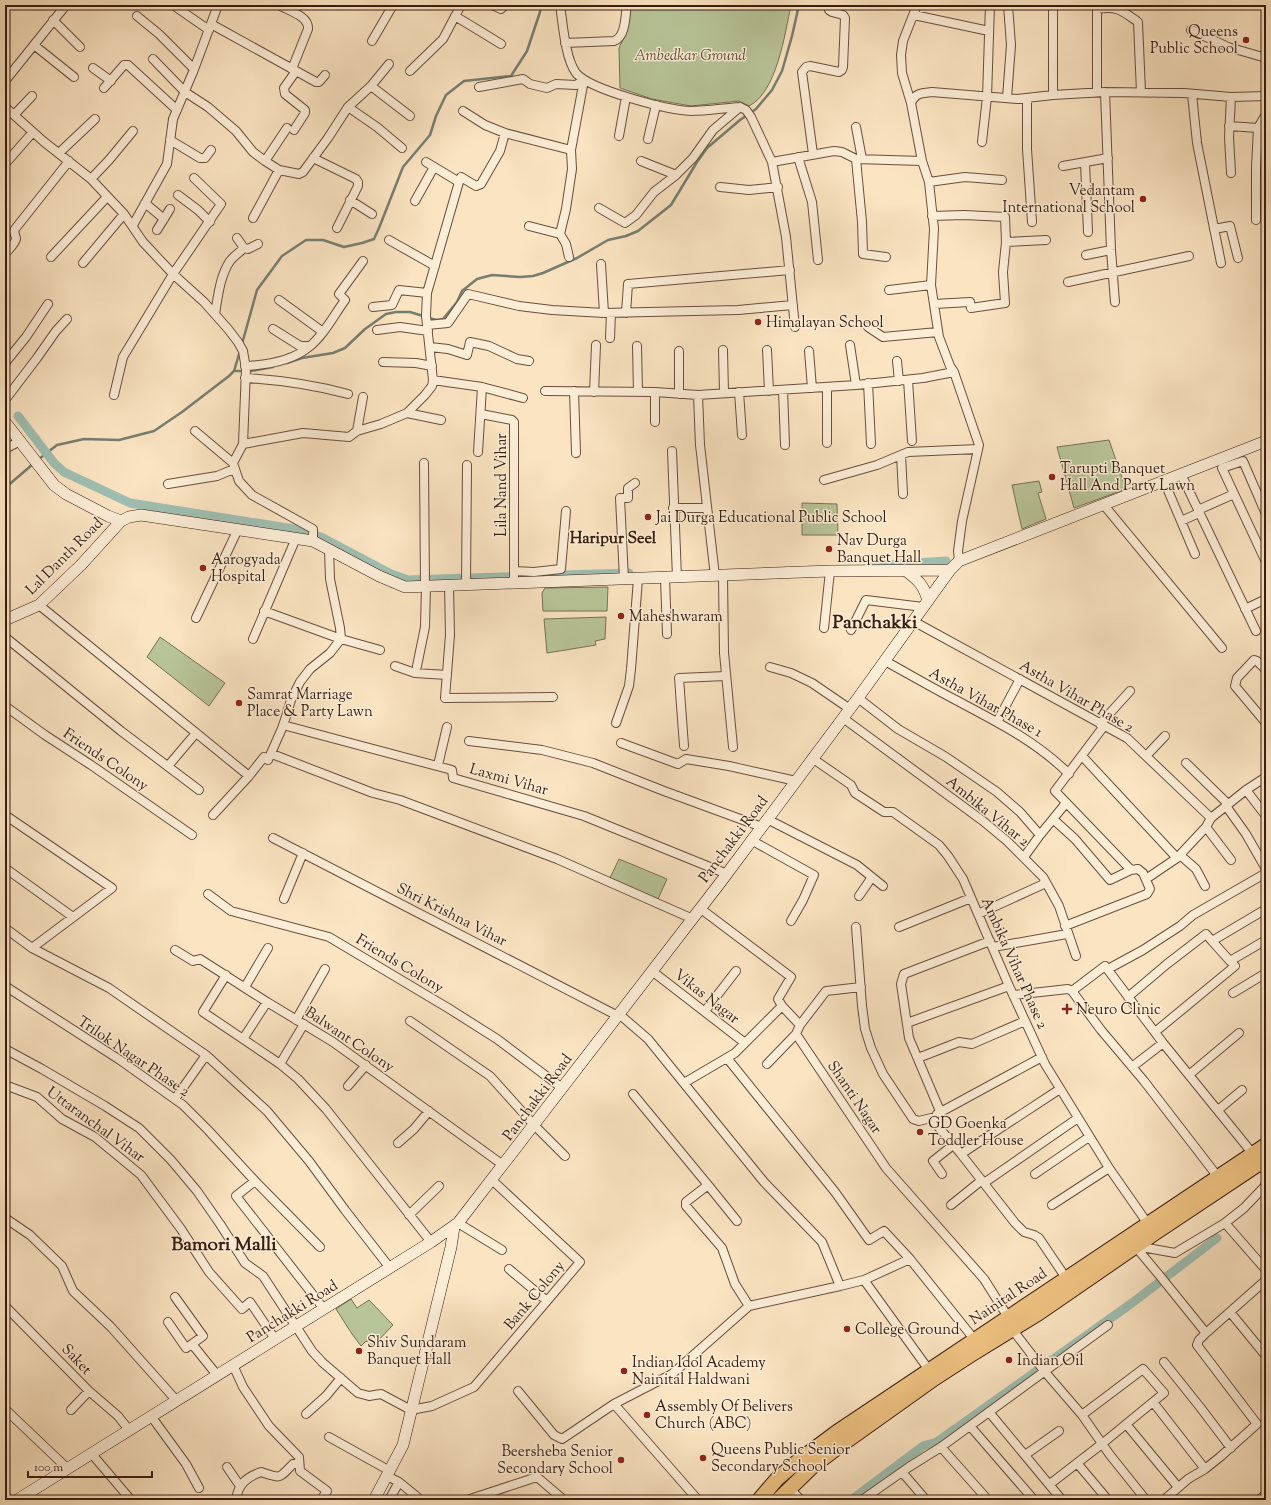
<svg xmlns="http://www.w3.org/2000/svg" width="1271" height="1505" font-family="'Sorts Mill Goudy',serif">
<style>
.green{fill:#b8c599;stroke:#787054}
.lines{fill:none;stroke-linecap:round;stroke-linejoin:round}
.stream{stroke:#767e71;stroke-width:2.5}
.canal{stroke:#9fbfb2;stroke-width:9}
.street-casing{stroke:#694e3c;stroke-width:10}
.secondary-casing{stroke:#381c0f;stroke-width:12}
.highway-casing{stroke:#381c0f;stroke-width:16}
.street{stroke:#fcedd7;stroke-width:8}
.secondary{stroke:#fcedd7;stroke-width:11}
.highway{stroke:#eec281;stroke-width:14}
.poi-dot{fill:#8f2418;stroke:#fcedd7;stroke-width:1.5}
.labels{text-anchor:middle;stroke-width:3;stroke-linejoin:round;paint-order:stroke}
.poi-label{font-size:15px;fill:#381c0f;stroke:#fcedd7;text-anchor:start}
.park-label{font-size:15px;font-style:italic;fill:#5e4f38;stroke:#fcedd7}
.street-label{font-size:15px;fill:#381c0f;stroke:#fcedd7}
.neighbourhood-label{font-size:16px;font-weight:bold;fill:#381c0f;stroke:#fcedd7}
.district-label{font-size:19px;font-weight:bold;fill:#381c0f;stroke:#fcedd7}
</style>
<rect width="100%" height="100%" fill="#fbe4c2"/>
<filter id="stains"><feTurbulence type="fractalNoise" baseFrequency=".005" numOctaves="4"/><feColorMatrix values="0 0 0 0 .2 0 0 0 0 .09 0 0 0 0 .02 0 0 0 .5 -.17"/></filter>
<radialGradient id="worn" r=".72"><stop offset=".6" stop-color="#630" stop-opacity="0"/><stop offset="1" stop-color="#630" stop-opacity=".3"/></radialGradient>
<path class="green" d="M632 5H791C785 33 777 92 749 106L739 101 691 106 652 99 620 88 619 48 624 37Z
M1109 440 1126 489 1074 508 1057 447Z
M1039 481 1042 492 1038 493 1046 519 1022 529 1012 485Z
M802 503 837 504 838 535H802Z
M608 587 607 611H543L542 593 545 588Z
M606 617 605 639 595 641 596 645 547 653 544 619Z
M160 637 225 683 209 706 147 657Z
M619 859 667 879 658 899 610 878Z
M351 1299 357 1308 369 1300 393 1325 373 1346 366 1341 361 1346 352 1334 336 1309Z"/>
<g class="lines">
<path class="stream" d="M242 344 257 290 282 256 306 240H323L344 247 362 243 374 239 379 228 403 167 430 135 436 116 446 95 464 81 511 76 527 51 540 12 541 5
M287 363 302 358 333 353 345 348 365 329 386 314 396 312H410L436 320 443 319 457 302 462 291 477 279 492 275 520 277 533 276 543 273 577 258 608 240 626 236 638 231 671 205 697 162 707 148 740 120 756 109 772 90 782 71 792 36 799 5
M234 371H242
M251 371 273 367
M39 459 57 445 84 439 119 440 154 431 182 412 229 376 234 371 240 351
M5 488 33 464"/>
<path class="canal" d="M18 416 54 463 64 472 130 503 294 529 321 537 391 574 408 580 629 573
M871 566 946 561
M851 1500 923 1446 937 1442 1132 1303 1217 1238"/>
<g class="street-casing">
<path id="street" d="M173 5 209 30
M279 5C289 11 309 16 308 29L292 69
M492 5 501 9 505 5
M560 5C563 24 565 58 576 73 590 90 668 110 691 111 707 111 724 108 740 107L746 110 751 117 772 162 786 237 795 327
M917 5 903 41 901 55 902 73 911 103 922 161 929 182 934 229 931 285 939 337 950 366 954 372 979 445 962 521 958 551 959 561
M1053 5V95
M914 15 989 31
M137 16 159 34 194 69
M455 16 501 44
M53 20 80 47
M211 24 316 82H319L325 75
M1191 30 1228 47 1266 58
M372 41 393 5
M565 43 614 41C626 37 625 16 627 5
M34 45 74 77
M153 59 185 92 208 107 236 131 253 152 265 161 279 170 299 174 303 172 328 138 348 107 371 86 389 64
M93 68 111 81
M410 71 443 39 461 5
M5 81 66 5
M371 86 410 116
M479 87 523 79 530 84 547 88 556 84 576 85 584 80
M104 88 124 65H128L177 110
M1097 92V9C1118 6 1121 10 1138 22L1141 92
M1105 92 1111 250 1115 302
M1192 94 1197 143 1221 263
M1231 97 1229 137 1231 173
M1007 98 1011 45 1008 5
M1027 98V149L1032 222
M911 103C915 93 922 93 932 92L1017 99 1053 95 1105 92 1184 93 1231 97 1266 96
M5 107 43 141 91 179 124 214 143 242 173 274 204 302 228 329 238 342 243 351 246 369 243 444 233 463 239 481 252 495 313 529V541
M348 107 377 127 402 148
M463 111 485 125 505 133 571 150
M14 115 32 96
M1229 126 1258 128
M856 127 862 159
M294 130 305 113V110L285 94 284 88 296 71
M619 136 626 97
M648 139 656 105
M170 140 200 158H205L211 150
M982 142 987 97 990 5
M59 153 95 119
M813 154 802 72 806 67 810 66 839 72 842 70 843 67 845 18 843 15 832 12 829 10 828 5
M798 157 812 202 818 260
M313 158 356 179 358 182V186L337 228
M856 159 862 222 863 254 886 257
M265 161 287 128
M641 161 676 175
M426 162 459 182
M772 162 834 151 842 152 856 159 922 161
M1085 163 1088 232
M5 164 33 132
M1063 166 1108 158
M91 179 109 160 133 131
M929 182 965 177 1002 180
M720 187 749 190 778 187
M178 195 198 210 210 222
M350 200 372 214
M415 201 434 167
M145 203 164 219
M599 208 625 223 636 215 654 192 676 175 693 158 713 130 740 107
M932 216 964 215 1005 217 1006 242 1046 240
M253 218 279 170
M1256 220V167L1258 128 1266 114
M133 225 167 164 173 119 193 72 218 5
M529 226 560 234
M1214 229 1230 226 1238 258
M157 230 170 209
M237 238 244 248
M389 240 435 266
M5 254C8 250 15 244 16 239 16 235 13 234 15 229L69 161
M1086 255 1111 250
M51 257 107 197
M569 257 566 244 560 234 566 209 572 169 571 150 584 80
M83 263 124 214
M601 264 604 313
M1068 282 1189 256
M889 290 931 285
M279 300 323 332
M934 304 970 302 971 308 1005 303 1003 272 1006 242
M373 307 392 305 399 290 427 293
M626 313 628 284 790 270
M215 314C218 296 220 276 230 261 234 256 240 252 244 248L248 249 258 244
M427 325 448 323 468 294 519 306 552 310 604 313 738 310 793 305
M868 327 883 337 938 332
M273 329 300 346H310
M377 330 400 327 428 331
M610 338 611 313
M850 345 856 385
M637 346 638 392
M430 347 448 349 467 355 470 342 489 346 517 359 529 361
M723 350 724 393
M767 350 769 391
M809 351 812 388
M897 361 899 381
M383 362 416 363 432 366
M5 363 26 337 48 304
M245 366C267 365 292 361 309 347 324 335 334 315 345 300L339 294 363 261
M245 378C279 380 314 385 348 394
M433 380 482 387 523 398
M908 380 912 441
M868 383 871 444
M827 387V443
M783 390 785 445
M545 391 655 392 698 395 856 385 923 378 954 372
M574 391 576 453
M594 392 596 345
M655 392V422
M739 392 742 435
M679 394V351
M114 395 123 357 173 274 221 204 194 178
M698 395 700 445 715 576
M5 400 37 358 56 331 67 319
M407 413 441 420
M481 414 512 420 514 422V582
M195 431 233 463
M357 431 363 397
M243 444 303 433 349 437 357 431 381 424 407 413 425 395 432 386 433 380 426 316 427 293 459 182 461 177 476 186 481 184 500 151 505 133
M5 449 20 441
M672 451 677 577
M478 452 482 387
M901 455 903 494
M424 463 425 586
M1181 474 1256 631
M824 480 877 465 908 452 978 449
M1164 481 1195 554
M168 484 217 476 234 469
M1103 504 1222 648
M673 508H707
M1198 510 1234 494
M1266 514 1243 461 1222 468 1266 562
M1181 521 1199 513
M514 571 534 572 561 569 566 511
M723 576 724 653 733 747
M665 578 667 634
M624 579 620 498H628V488L635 483
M449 585 450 635 445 698 553 697
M466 585 467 465
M39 605 249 776
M1245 609 1266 599
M264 611 341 639 380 650
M196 618 238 529
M913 621 1127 738 1211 818
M824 628 830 571
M851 630 866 600 923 607
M5 637 121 731 199 790
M253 639 296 538
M885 661C907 673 929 686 952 698 993 720 1035 740 1069 774
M395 666 415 673 447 675
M417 666 425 627 426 586
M770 667 791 673 812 683 850 709
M1266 670 1257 661 1254 660 1237 678 1235 686 1266 723
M858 698 898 729 946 757 997 792 1020 812 1040 835 1066 803
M5 706 45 735 91 765 192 835
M843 718 983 821 1007 841 1043 877 1059 906 1076 956
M997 722 1020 679
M616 723 629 686 631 669 638 579
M1100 724 1130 691
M283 725 452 770 453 778 584 816 727 874
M1104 726 1055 791 1131 870
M469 741 542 750 593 763 664 791 762 827
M621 743 678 764 686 759 729 766 796 781
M684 746 679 678 726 676
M272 754 373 793 400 800 557 859 693 919
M1082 756 1177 858
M1146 756 1165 736
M812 758 851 785 855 793 884 812H893L939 845 948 856 963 879 1009 986 1045 1064 1109 1168 1148 1224
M1186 763 1228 804
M438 765 447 727
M168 766 196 733
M1246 790 1266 816
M1226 806 1246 834 1266 869
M5 815 112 888 32 948
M213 815 249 776 264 757 268 760 283 726 291 700 300 682 310 669 330 653 341 639 340 628 330 579 329 549
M767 819 857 865 883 886
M1053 819 1075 839 1110 880 1131 870 1138 869 1143 873 1150 889 1147 894 1065 926
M1206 827 1231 860
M273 838 618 1016
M751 840 814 875 803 900 791 921
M1180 855 1196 869 1205 886
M1024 857 1040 835
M5 868 73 917
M1146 879 1177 858 1206 827 1211 818 1246 790 1266 777
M208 894 231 911 329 937 448 1008 497 1039 562 1088
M859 896 872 877
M284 899 303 853
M701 909 791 977 778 999 782 1006 800 1025 796 1034 886 1168 984 1279 1008 1317
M978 914 1046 883
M856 927 862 1006 865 1029 871 1048 883 1074 913 1119 919 1121 931 1118 961 1154 1015 1223 1024 1232 1034 1235 1039 1238 1066 1278
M899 927 971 898
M5 928 32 948 109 988 206 1055 267 1111 309 1161 345 1210 390 1268
M1212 941 1230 961
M993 947 1067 934
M175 950 193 961 200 959 267 1002 333 1042 503 1165
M1108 969 1143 950 1180 926 1193 915 1266 873
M652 971 745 1043
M226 975 203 1012 280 1064 298 1079 326 1109 431 1242
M5 986 120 1060 183 1105 208 1130 255 1181 236 1196 324 1309
M245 987 268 948
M1072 991 1105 966 1163 1043 1253 1154
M1233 993 1266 973
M1013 995 1068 989 1072 991 1101 1030 1144 1081 1218 1177
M1128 997 1167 964 1206 934 1212 941 1266 909
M705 1011 736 971
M619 1014 648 1039 764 1182 822 1242 840 1286 864 1280 929 1370
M296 1020 325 969
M410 1021 490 1076 534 1125 565 1156
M907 1023 1009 986
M800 1025 826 991 861 987
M1155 1032 1235 966 1230 961 1266 940
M243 1039 267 1002
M5 1049 42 1069 105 1106 139 1128 171 1160 197 1191 220 1224 245 1263 263 1276 312 1351 322 1362 358 1393 369 1396 381 1394 411 1410 432 1406 474 1387 580 1262 492 1180
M727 1058 835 1192 869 1240 884 1231 910 1259 864 1280
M918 1058 959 1042 972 1044 1025 1021
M280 1064 304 1024
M767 1064 796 1034
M1132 1067 1163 1043
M1190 1074 1239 1033
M684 1083 735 1053 782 1006
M5 1085 37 1097 62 1119 95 1137 141 1175 181 1229 209 1272 242 1309 250 1302 275 1339
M348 1086 366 1065
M633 1094 708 1185 686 1202V1206L722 1248 735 1284 749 1306
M175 1099 206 1055
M1218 1110 1242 1090
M940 1111 909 1038 901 984 904 974 990 941
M937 1114 1042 1057
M398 1143 414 1129 429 1111
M961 1154 1060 1089
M1260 1164 1266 1172
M942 1174 933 1161 953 1145
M1035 1174 1089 1137
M255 1181 320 1247
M1266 1182 1265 1186 1244 1208 1225 1223 1266 1270
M984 1183 1078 1118
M708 1185 737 1221
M951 1205 982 1180
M1052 1205 1109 1168
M409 1215 439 1186
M5 1218 30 1235 62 1266 73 1291 111 1327 176 1400
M458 1223 502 1250
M1135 1246 1160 1276 1206 1333
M1136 1246 1175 1253 1225 1223
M910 1259 974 1339
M509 1269 547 1301
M175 1297 203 1336 192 1344 217 1375
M5 1306 89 1391 118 1416 129 1430
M1230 1312 1266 1356
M168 1322 186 1348 192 1344
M1012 1329 1045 1372 1082 1415 1110 1455 1146 1500
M1164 1362 1200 1407 1231 1448
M233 1365 243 1387 269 1426 299 1457 300 1471 327 1491 321 1500
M518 1391 554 1435 562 1439 614 1404
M1153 1402 1205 1469
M5 1409 67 1468
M71 1410 89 1391
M989 1412 1062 1500
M306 1414 326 1396 341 1378
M151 1416 186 1464 199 1488
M1126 1424 1178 1487
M970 1426 1034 1500
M329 1437 390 1471
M941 1447 988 1500
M91 1453 131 1500
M1025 1455 1059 1431
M1077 1463 1108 1500
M227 1467 240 1486
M902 1472 926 1500
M387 1476 399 1482 421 1500
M1050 1484 1103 1443 1164 1393 1143 1369 1082 1415
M789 1488 801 1500
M5 1495 9 1500
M236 1500C238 1484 247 1477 261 1472 282 1479 278 1479 293 1464H299
M389 1500 399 1482
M467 1500 537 1477 564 1500
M698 1500 614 1404 672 1374 749 1306 840 1286
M862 1500 909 1467 941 1447 1108 1325
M1164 1500 1188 1479 1205 1469 1220 1457 1257 1424 1197 1345 1199 1340 1206 1333 1266 1280
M1259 1500 1266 1494"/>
</g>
<g class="secondary-casing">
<path id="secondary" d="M5 422 54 485 66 494 108 516 121 521
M905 570C918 580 924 585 928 601
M5 620 39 605 81 565 121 521 129 517 141 515 313 541 379 576 405 587 830 571 950 570
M17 1500 431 1242 458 1223 720 883 858 698 950 570 959 561 1266 441
M374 1500 403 1445 451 1247 454 1227"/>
</g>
<g class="highway-casing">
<path id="highway" d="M759 1500 777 1479 798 1461 837 1432 1266 1145
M778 1500 812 1467 841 1445 935 1378 969 1356 1039 1313 1155 1233 1266 1159"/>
</g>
<use href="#street" class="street"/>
<use href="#secondary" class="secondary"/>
<use href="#highway" class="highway"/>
</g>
<g class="poi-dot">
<circle cx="1246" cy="40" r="4"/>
<circle cx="1143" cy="199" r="4"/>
<circle cx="758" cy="322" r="4"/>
<circle cx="1052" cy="477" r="4"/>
<circle cx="648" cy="517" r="4"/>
<circle cx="829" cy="549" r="4"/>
<circle cx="203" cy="568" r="4"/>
<circle cx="621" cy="616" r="4"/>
<circle cx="239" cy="703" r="4"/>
<path d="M1065 1003h4v4h4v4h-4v4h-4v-4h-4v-4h4z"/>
<circle cx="920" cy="1132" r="4"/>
<circle cx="847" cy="1329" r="4"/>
<circle cx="359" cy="1351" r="4"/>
<circle cx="1009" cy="1360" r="4"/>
<circle cx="624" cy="1371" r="4"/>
<circle cx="647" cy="1415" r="4"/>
<circle cx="703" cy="1458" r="4"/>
<circle cx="621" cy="1460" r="4"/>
</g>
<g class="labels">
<g class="poi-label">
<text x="1238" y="36" text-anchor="end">Queens<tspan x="1238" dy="17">Public School</tspan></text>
<text x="1135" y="195" text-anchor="end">Vedantam<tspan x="1135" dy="17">International School</tspan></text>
<text x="766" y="327">Himalayan School</text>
<text x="1060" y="473">Tarupti Banquet<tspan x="1060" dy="17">Hall And Party Lawn</tspan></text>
<text x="656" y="522">Jai Durga Educational Public School</text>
<text x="837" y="545">Nav Durga<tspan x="837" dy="17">Banquet Hall</tspan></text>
<text x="211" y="564">Aarogyada<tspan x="211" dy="17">Hospital</tspan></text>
<text x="629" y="621">Maheshwaram</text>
<text x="247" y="699">Samrat Marriage<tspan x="247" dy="17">Place &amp; Party Lawn</tspan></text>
<text x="1076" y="1014">Neuro Clinic</text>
<text x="928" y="1128">GD Goenka<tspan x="928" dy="17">Toddler House</tspan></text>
<text x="855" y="1334">College Ground</text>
<text x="367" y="1347">Shiv Sundaram<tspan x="367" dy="17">Banquet Hall</tspan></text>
<text x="1017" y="1365">Indian Oil</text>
<text x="632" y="1367">Indian Idol Academy<tspan x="632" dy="17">Nainital Haldwani</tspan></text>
<text x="655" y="1411">Assembly Of Belivers<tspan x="655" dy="17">Church (ABC)</tspan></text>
<text x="711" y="1454">Queens Public Senior<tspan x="711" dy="17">Secondary School</tspan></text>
<text x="613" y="1456" text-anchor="end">Beersheba Senior<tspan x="613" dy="17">Secondary School</tspan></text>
</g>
<g class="park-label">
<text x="690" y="60">Ambedkar Ground</text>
</g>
<g class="street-label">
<text transform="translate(501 485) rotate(-90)" y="5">Lila Nand Vihar</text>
<text transform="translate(64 556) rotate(-45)" y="5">Lal Danth Road</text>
<text transform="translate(1077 696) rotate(30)" y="5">Astha Vihar Phase 2</text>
<text transform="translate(986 702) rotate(29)" y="5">Astha Vihar Phase 1</text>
<text transform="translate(106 759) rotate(34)" y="5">Friends Colony</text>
<text transform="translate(509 779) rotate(16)" y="5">Laxmi Vihar</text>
<text transform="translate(988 811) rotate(39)" y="5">Ambika Vihar 2</text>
<text transform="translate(733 839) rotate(-53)" y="5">Panchakki Road</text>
<text transform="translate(452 914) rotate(27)" y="5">Shri Krishna Vihar</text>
<text transform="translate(400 963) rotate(31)" y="5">Friends Colony</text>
<text transform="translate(1015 963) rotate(66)" y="5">Ambika Vihar Phase 2</text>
<text transform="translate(707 996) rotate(38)" y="5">Vikas Nagar</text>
<text transform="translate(350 1039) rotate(34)" y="5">Balwant Colony</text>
<text transform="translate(134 1056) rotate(34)" y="5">Trilok Nagar Phase 2</text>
<text transform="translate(537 1097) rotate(-53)" y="5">Panchakki Road</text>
<text transform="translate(855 1097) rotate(56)" y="5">Shanti Nagar</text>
<text transform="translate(96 1124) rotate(36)" y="5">Uttaranchal Vihar</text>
<text transform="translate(534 1295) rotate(-50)" y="5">Bank Colony</text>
<text transform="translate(1008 1296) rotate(-34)" y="5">Nainital Road</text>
<text transform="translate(292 1311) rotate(-32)" y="5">Panchakki Road</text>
<text transform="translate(77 1359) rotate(46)" y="5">Saket</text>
</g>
<g class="neighbourhood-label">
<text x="613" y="543">Haripur Seel</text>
</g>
<g class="district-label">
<text x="875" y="628">Panchakki</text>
<text x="224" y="1250">Bamori Malli</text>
</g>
</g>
<rect width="1271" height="1505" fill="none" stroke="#fbe4c2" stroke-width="20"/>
<rect x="6" y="6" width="1259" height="1493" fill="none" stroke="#381c0f" stroke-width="2"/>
<rect x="10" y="10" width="1251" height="1485" fill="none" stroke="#381c0f"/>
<path d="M28 1471v6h124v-6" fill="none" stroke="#381c0f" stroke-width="2"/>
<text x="34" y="1471" font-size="12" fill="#381c0f" stroke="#fcedd7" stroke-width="3" paint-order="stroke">100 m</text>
<rect width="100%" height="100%" filter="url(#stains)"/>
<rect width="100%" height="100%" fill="url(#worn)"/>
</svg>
